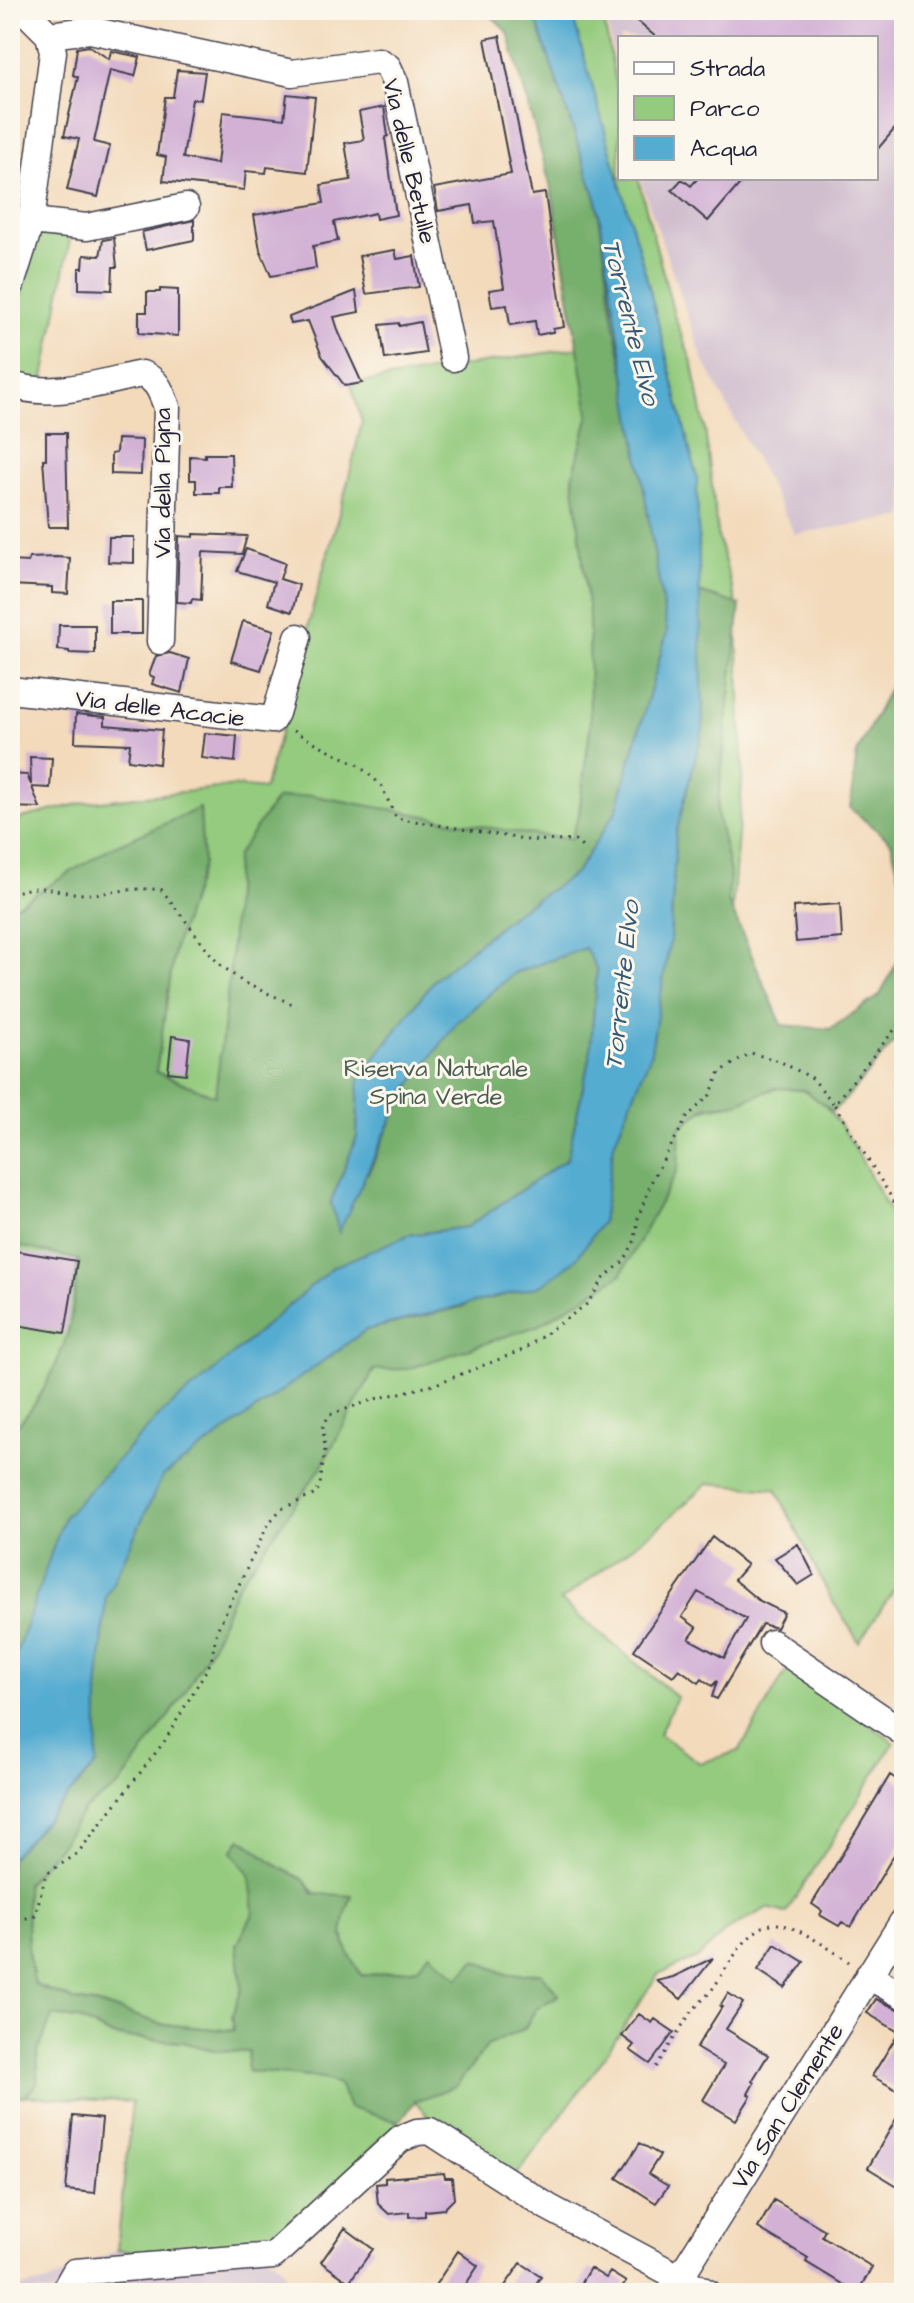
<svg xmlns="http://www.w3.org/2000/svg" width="914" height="2303" font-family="'Architects Daughter',sans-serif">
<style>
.industrial{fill:#d0bdce}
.green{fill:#94cb7e;stroke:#5b765c;stroke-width:2}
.forest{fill:#77af6d;stroke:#4c6854;stroke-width:2}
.water{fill:#54acd1;stroke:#3b6786;stroke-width:2}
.building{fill:#d2b1d5;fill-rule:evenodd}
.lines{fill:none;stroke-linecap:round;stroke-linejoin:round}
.minor-casing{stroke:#413e4e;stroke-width:29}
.path{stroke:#413e4e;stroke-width:3;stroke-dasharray:2 6;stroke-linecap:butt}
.minor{stroke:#fff;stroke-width:26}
.labels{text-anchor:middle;stroke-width:6;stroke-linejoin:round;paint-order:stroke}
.street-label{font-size:24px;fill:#22223b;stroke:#fbf7ec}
.park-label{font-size:24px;fill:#4a5d52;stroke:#fbf7ec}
.water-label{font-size:26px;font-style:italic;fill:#365977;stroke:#fbf7ec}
</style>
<rect width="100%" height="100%" fill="#fbf7ec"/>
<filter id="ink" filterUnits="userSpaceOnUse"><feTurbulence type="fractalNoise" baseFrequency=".0125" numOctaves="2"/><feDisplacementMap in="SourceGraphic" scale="16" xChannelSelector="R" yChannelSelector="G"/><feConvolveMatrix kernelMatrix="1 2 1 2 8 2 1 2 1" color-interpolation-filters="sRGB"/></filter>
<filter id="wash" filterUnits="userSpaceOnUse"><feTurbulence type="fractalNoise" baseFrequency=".006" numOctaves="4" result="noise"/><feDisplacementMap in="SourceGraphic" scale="32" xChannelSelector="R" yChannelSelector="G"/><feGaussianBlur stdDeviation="1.8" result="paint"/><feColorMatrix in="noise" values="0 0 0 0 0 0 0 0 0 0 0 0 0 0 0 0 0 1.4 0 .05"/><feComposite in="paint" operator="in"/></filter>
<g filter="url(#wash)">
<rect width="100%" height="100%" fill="#f3dabb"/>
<path class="industrial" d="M605 10H904V517L795 534 703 360 640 178H876V38H620V87Z
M260 2248 281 2266 292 2283 286 2293H10V2290L49 2282 117 2250 160 2255Z"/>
<path class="green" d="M505 10H602L620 105V178H638L675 318 693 365 705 429 718 537 736 602 743 770 729 948 692 1118C712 1101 721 1109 743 1100 763 1092 781 1084 802 1090 841 1101 879 1201 904 1235V1575L859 1642 830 1597 776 1489 708 1483 661 1525 561 1601 677 1697 659 1734 700 1763 739 1751 791 1663 894 1743 786 1913 767 1908 727 1930 698 1958 658 1974 599 2065 515 2177 434 2123 415 2101 456 2086 488 2045 524 2029 535 2009 559 1995 541 1973 508 1975 475 1960 459 1979 417 1968 362 1976 347 1952 341 1924 304 1880 282 1869 241 1838 232 1852 250 1875 254 1912 237 1945 242 1988 232 2016 234 2031 162 2024 104 2006 76 2001 35 1985 28 1952 26 1914 10 2075V831L22 818 83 803 236 786 264 789 298 672 312 610 347 485 362 422 351 384 596 345Z
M45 232 71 234 43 384 10 376V323L36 238Z
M52 2016 78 2019 113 2036 182 2042 218 2051 249 2052 247 2071 322 2078 339 2084 350 2108 399 2122 293 2223 260 2248 160 2255 117 2250 132 2102 26 2096 37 2083 38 2052Z"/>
<path class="forest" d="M485 10H533L597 201 614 322 633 414 667 632 616 811 575 874 516 912 435 979 359 1079 357 1137 331 1202 369 1172 402 1097 457 1022 514 973 585 948 597 970 590 1056 567 1159 467 1227 408 1235 164 1411 132 1447 10 1680V1431C36 1412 57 1366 67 1335 74 1312 75 1284 79 1260L10 1244V918L14 907 110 848 200 808 203 864 175 947 156 1072 215 1096 230 970 236 857 276 799 310 795 520 833 571 839 579 814 590 727 589 615 573 476 589 414 551 188 508 32Z
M699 592 740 605 717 813 730 872 728 901 782 1025 830 1029 880 995 904 949V1031L844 1101 832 1111 804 1090 775 1088 737 1103 705 1107 680 1128 678 1169 621 1275 537 1326 408 1369 374 1370 320 1469 237 1586 212 1645 180 1700 120 1785 84 1810 61 1844 26 1884 28 1952 35 1985 76 2001 104 2006 162 2024 234 2031 232 2016 242 1988 237 1945 254 1912 250 1875 232 1852 241 1838 282 1869 304 1880 313 1893 352 1896C337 1934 341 1941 362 1976L417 1968 430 1953 459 1978 475 1960 508 1975 541 1973 559 1995 536 2009 524 2029 488 2045 456 2086 415 2101 399 2122 349 2108 339 2084 322 2078 247 2071 249 2052 218 2051 182 2042 113 2036 78 2019 52 2016 38 2052 37 2083 26 2096 10 2097V1859L97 1764 98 1692 106 1597 162 1477 366 1330 465 1306 602 1222 614 1143 650 1056 670 940 676 833 703 728Z
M904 669V895L891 842 850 808 857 753 893 680Z"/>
<path class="water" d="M533 10H571L649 286 697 478 703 728 676 833 670 940 650 1056 614 1143 602 1222 576 1259 540 1286 366 1330 162 1477 106 1597 98 1692 97 1764 10 1859V1671L64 1517 164 1411 201 1382 333 1267 408 1235 467 1227 567 1159 590 1056 597 970 585 948 514 973 457 1022 402 1097 339 1232 331 1202 357 1137 359 1079 435 979 516 912 575 874 616 811 667 632 597 201Z"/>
<g id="blocks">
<path class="building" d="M624 10H904V118L876 151V38H657Z
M500 36 532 195 545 193 564 327 553 329V332L537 335 535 321 510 325 507 305 492 307 489 290 504 288 494 221 475 223 472 205 438 211 434 188 511 174 485 39Z
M89 46 109 59 111 51 140 57 135 76 110 70 94 142 110 146 98 197 67 190 79 139 64 136 78 77 73 75 77 48Z
M177 70 205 72 201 99H192L183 158 217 164 223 112 284 119 287 94 315 97 307 172 267 167 266 173 246 171 244 190 163 181 166 157 157 155 165 97H173Z
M384 107 388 136 385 138 396 215 376 219 375 213 334 222 338 241 313 246 316 268 271 276 260 250 254 215 324 203 321 185 351 180 345 143 364 140 359 112Z
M698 178H745L708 221 672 190 682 179 691 186Z
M194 220V240L146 250 142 232Z
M114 238 117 267H113L112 290 79 289V268H83L84 255 100 256 103 240Z
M395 250 397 259 414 256 419 287 366 294 359 256Z
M160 289 178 290V336L139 333V312H147V292H160Z
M356 291 359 312 334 317 339 333 362 383 345 386 322 356 308 321 291 324 289 317Z
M420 322 426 353 385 359 380 325 399 323V326Z
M46 433H66L68 527H48L43 459H46Z
M117 439 142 440 141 475 111 474V454L116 453Z
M205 454H231L232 487H219V493H196V480H190V456L205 457Z
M194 534 247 536 242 554 203 552 201 600 192 599 191 603 177 602 179 536 194 537Z
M109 537H134V563L108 562Z
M246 549 285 563 280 579 299 585 292 612 268 604 274 582 237 571Z
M56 557 70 558 68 594 52 593V587L10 585V561L28 562 29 558Z
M110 601H142V634H110Z
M243 621 274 630 261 670 231 661Z
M59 625H95V654L69 653V651L58 650Z
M170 653 189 659 182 693 152 684 154 677 149 675 156 656Z
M76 714 105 717V725L162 730 159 764 128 760 130 744 75 742Z
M205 733 237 736 235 762 202 758Z
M30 757 52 758 50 788 32 787 40 808 10 807V774L27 775 31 785Z
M840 904 842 938 796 942 793 907Z
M172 1036 190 1039 186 1074 168 1072Z
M10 1250 77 1261 65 1333 10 1324Z
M712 1537 747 1565 734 1580 758 1600 784 1613 776 1628 762 1624 717 1699 712 1697 717 1681 712 1686 702 1679 699 1683 679 1669 673 1676 634 1650ZM698 1592 746 1619 724 1658 689 1639 697 1628 682 1617Z
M798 1544 814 1575 798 1585 775 1558Z
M890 1775 904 1784V1838L851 1927 842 1922 839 1926 820 1915 822 1911 812 1904Z
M775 1944 804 1962 785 1988 758 1970Z
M713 1958 681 1999 657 1981 673 1977Z
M728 1993 743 2003 726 2029 768 2055 752 2081 754 2083 748 2094 751 2096 736 2120 703 2100 724 2065 696 2048 722 2007 720 2006Z
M876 1999 904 2012V2019L897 2031 867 2013Z
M639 2014 652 2023 655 2019 674 2032 650 2064 630 2050 634 2045 622 2036Z
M904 2024V2094L872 2076Z
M904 2105V2190L868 2168Z
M73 2116 102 2119 95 2193 66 2190Z
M640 2143 660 2155 648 2174 668 2186 656 2203 617 2178Z
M444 2173 445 2178H452L454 2199 444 2209 425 2211V2216L409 2217V2212L389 2214 378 2204 376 2184 385 2183V2178Z
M774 2200 825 2230 822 2236 872 2267 857 2293 806 2262 808 2258 758 2228Z
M345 2228 373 2249 349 2282 321 2262Z
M458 2251 478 2266 460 2293H443L434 2287Z
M521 2263 541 2276 530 2293H500Z
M590 2268 606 2278 610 2272 626 2282 622 2288 631 2293H590L579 2286Z"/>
</g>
</g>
<g filter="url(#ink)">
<use href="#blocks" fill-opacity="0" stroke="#413e4e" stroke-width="2"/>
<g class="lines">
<g class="minor-casing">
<path id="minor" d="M49 35 90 30 292 73 378 61 388 67 395 82 453 358
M31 221 87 227 186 207
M10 288 31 221 53 52 49 35 24 10
M10 384C50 400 100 382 142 374 158 380 161 392 167 407L160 641
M10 690 272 720 276 713 298 637
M772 1643 904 1733
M868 1976 904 1996
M672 2290 904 1920
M63 2293 75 2272 273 2256 400 2139 417 2132 430 2131 548 2207 708 2293"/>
</g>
<path class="path" d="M293 731 358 765 381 785 396 818 528 840 576 841 585 850
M10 894C44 881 53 893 85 894 111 894 136 886 162 890L217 962 244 983 297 1006
M904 1018 834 1104 904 1218
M10 1922 35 1916 46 1874 77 1854 164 1742 211 1662 217 1630 269 1523 281 1509 316 1494 320 1485 325 1449 323 1427 329 1415 375 1399 433 1385 523 1350 587 1304 605 1277 624 1261 635 1240 638 1218 653 1178 688 1116 710 1095 720 1072 751 1053 779 1061 812 1078 834 1104
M656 2067C668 2048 680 2028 693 2010 700 2002 708 1995 714 1987 727 1968 747 1928 772 1924 791 1921 833 1951 849 1962"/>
<use href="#minor" class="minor"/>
</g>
</g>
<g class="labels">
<g class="street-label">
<text transform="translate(410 161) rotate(77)" y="8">Via delle Betulle</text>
<text transform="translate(162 483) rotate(-90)" y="8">Via della Pigna</text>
<text transform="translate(160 708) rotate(7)" y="8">Via delle Acacie</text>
<text transform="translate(787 2106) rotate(-58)" y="8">Via San Clemente</text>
</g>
<g class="park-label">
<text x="436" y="1076">Riserva Naturale<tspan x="436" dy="28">Spina Verde</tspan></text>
</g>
<g class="water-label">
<text transform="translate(632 322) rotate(76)" y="9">Torrente Elvo</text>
<text transform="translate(621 985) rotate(-84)" y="9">Torrente Elvo</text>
</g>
</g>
<rect width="914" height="2303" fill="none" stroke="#fbf7ec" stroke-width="40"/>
<rect x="618" y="36" width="260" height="144" fill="#fbf7ec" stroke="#a4a2a5" stroke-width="2"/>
<rect x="634" y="62" width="40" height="12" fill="#ffffff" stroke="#a4a2a5" stroke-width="2"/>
<text x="690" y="76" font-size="24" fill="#22223b">Strada</text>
<rect x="634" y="96" width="40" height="24" fill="#94cb7e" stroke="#a4a2a5" stroke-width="2"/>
<text x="690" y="116" font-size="24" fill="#22223b">Parco</text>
<rect x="634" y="136" width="40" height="24" fill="#54acd1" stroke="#a4a2a5" stroke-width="2"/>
<text x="690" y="156" font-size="24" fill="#22223b">Acqua</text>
</svg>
